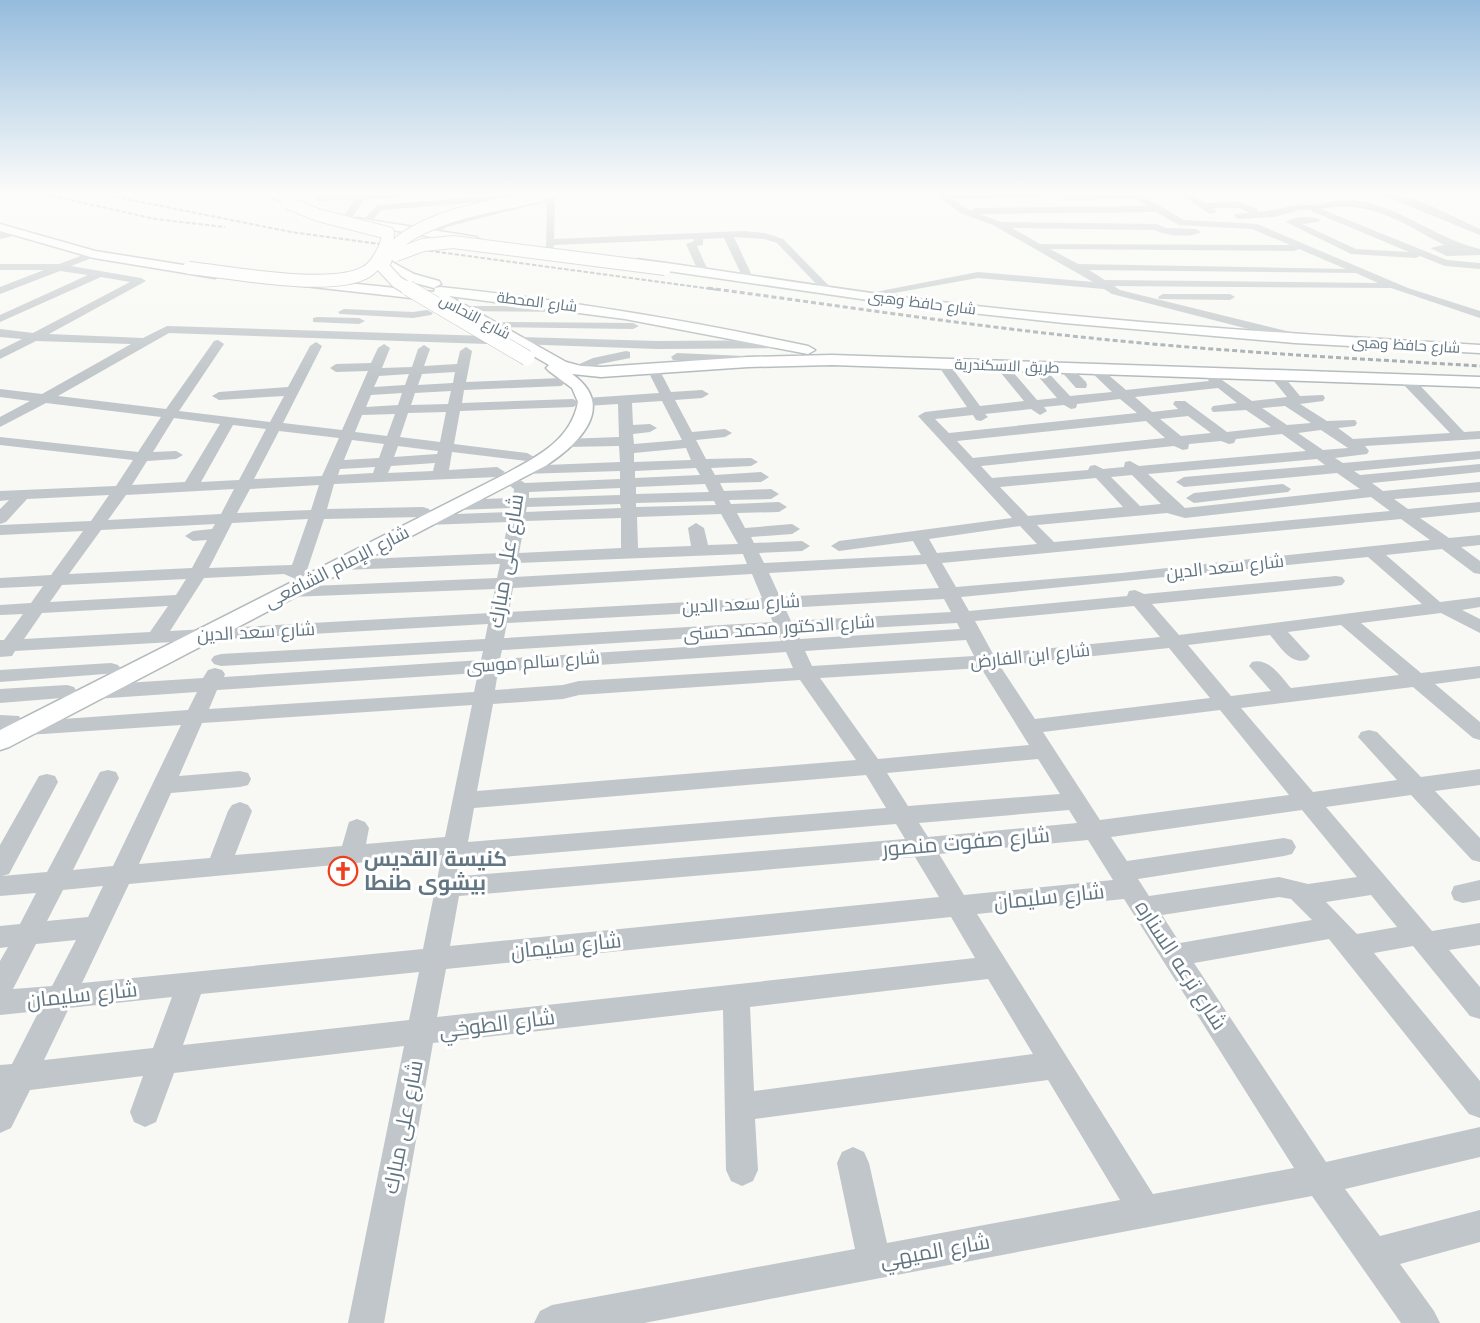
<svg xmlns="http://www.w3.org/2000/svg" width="1480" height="1323" font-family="Jost,Cairo,sans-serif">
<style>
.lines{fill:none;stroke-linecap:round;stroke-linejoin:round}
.major-casing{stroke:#b3babd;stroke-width:3}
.minor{fill:#c0c6c9;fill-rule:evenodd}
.major{fill:#fff;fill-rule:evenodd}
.rail-far1{stroke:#a1aaaf;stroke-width:2;stroke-dasharray:4.5 2;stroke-linecap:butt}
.rail{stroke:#a1aaaf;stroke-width:3;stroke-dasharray:5 3;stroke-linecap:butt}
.major-bridge-far1-casing{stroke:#b3babd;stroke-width:14;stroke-linecap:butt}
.major-bridge-casing{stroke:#b3babd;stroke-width:16;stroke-linecap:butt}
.major-bridge-far1{stroke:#fff;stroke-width:12}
.major-bridge{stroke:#fff;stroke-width:15}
.labels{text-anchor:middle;stroke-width:6;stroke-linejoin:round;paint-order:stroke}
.far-street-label{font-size:15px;fill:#617682;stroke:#fff}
.street-label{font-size:18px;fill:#617682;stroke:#fff}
.near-street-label{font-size:21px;fill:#617682;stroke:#fff}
.near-poi-label{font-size:21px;font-weight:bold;fill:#617682;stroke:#fff;text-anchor:start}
</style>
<rect width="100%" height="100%" fill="#f8f8f4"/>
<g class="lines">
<g class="major-casing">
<path id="major" d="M260 193H276L319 210 314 213 310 212Z
M546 193H564L543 200 538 197Z
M357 218 476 237 482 241 476 245 353 223V219Z
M0 224 95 251 215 270 221 274 215 278 94 258 0 231Z
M638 259C731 272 823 287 916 299 1103 322 1292 334 1480 345V353L1295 343 1064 323 916 307 634 266 632 263Z
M392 262 414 274 439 281 441 284 434 288 404 280 388 269 386 266Z
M309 279 434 292 435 288 440 287C564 300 686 320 808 346L815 350 808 354 625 319 449 296 566 362 581 366 601 367 748 357 832 355 1480 377V387L832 365 748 367 601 377 572 374C617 406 580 443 547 465L9 747 0 750V730L507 473C538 456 571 440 578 402L572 388 549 371 546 368 549 365 438 301 304 286 303 283Z"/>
</g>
<path class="minor" d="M359 193 399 195 395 198 364 199 350 221 347 222 342 219 355 199 320 201 316 198 320 195Z
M528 193 531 194V198L381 210 372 221 364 219 378 205Z
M556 193H570L555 198 554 239 744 231 765 233 783 239 833 290 828 293 824 292 777 243 764 239 734 237 754 280 749 283 744 280 724 238 703 239V245L697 246 709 273 704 276 699 273 686 244 694 241V239L554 245 552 253H546L547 201 447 227 430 236 422 234 441 223Z
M934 193H1137L1184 220 1257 224 1408 288 1480 311V318L1391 288 1114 286 1120 290 1303 335V341L1299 342 1112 294 1104 289 978 278 866 298 865 296 870 293 978 272 1093 282 993 225 960 213ZM1065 196V199L1068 200 1133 198 1148 206 975 208 971 211 952 199ZM1156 212 1179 225 1252 229 1290 245 1040 244 1012 228 1155 230C1165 236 1191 238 1201 232L1196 229 1166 228 1157 224 1001 222 979 214ZM1050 249 1294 251 1299 249 1346 269 1078 264ZM1089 270 1356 273 1378 283 1105 280Z
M1179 193H1189L1205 203 1240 202 1257 209 1258 212C1272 211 1284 207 1298 205 1304 204 1310 206 1316 205 1328 203 1340 199 1352 200 1399 205 1436 239 1480 249V255L1447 256 1430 248 1444 245C1403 223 1370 199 1321 209L1447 260 1480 263V269L1445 266 1420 256 1416 258 1351 254 1286 222C1294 217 1312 215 1320 220L1318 222 1302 224 1356 249 1409 252 1309 210H1300L1274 217 1238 219 1234 216 1235 214 1250 213 1239 208H1213L1217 212 1210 214Z
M1377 193C1412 193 1449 215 1480 229V235Z
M18 229 21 230V234L0 239V233Z
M94 251 97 252V256L71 266 141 278 146 281 49 334 143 338 167 326 488 336 494 340 488 344 169 333 58 396 166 409 214 341 218 340 224 344 179 411 270 422 284 396 219 400 212 396 219 392 288 387 310 346 316 342 322 346 283 423 342 430 368 371 336 372 330 368 336 364 371 363 378 348 384 344 390 348 382 368 412 367 418 349 424 345 430 349 424 366 457 364 460 351 466 347 472 351 466 382 561 378 567 382 561 386 464 390 462 403 573 399 580 403 573 407 460 411 454 444 527 453 534 457 527 461 452 452 449 470 497 467 505 472 497 477 334 484 327 509 423 507 429 509 431 512 429 515 510 512 511 508 458 510 450 505 458 500 513 498 514 489 500 478 508 473 525 483 620 479V471L522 474 515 470 522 466 620 462 619 446 565 447 558 443 565 439 619 437 618 404 586 406 579 402 586 398 659 393 647 369 653 365 659 369 671 392 702 390 709 394 702 398 675 400 692 432 725 429 732 433 725 437 696 440 706 459 751 458 758 462 751 466 711 468 715 475 761 472 769 477 761 482 720 483 724 491 771 489 779 494 771 499 729 500 731 504 779 502 787 507 779 512 737 513 745 528 792 524 800 529 792 534 751 537 754 543 802 541 810 546 802 551 759 553 764 563 921 555 913 541 839 551 831 546 839 541 1012 518 918 416 925 412 967 407 937 364 943 360 947 361 980 406 1024 401 996 367 1002 363 1006 364 1037 400 1057 398 1031 368 1037 364 1041 365 1070 396 1112 392 1088 369 1094 365 1098 366 1126 390 1209 381 1206 377 1212 373 1252 401 1287 397 1269 375 1275 371 1280 372 1300 396 1323 395 1325 398 1323 401 1300 404 1327 421 1355 420 1357 423 1355 426 1338 428 1353 439 1450 433 1402 383 1401 380 1402 377H1412L1464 432 1480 431V439H1478L1365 446 1369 451 1367 454 1335 458 1343 463 1480 451V459L1354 471 1360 475 1480 464V472L1372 483 1383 491 1480 482V492L1394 499 1408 509 1480 502V512L1420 518 1449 538 1480 535V545L1461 547 1480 561V574L1474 573 1442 549 1386 555 1440 602 1480 597V607L1462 610 1480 619V633L1441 613 1361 623 1421 673 1480 666V678L1435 684 1480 722V740L1473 738 1413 687 1241 708 1313 792 1397 780 1358 737 1361 732 1369 730 1377 732 1421 777 1480 769V785L1435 791 1480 838V862L1472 860 1411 795 1326 807 1432 931 1480 923V945L1449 950 1480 987V1019L1470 1016 1413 946 1374 953 1480 1081V1118L1469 1114 1329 939 1194 963 1326 1162 1480 1127V1157L1345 1189 1380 1236 1480 1210V1242L1400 1264 1434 1311 1440 1323H1401L1312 1196 644 1323H534L540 1311 552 1305 855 1249 837 1163 842 1152 853 1147 864 1152 869 1163 887 1243 1120 1200 1048 1080 755 1119 758 1170 753 1181 742 1186 731 1181 726 1170 723 1010 433 1043 384 1323H348L404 1046 174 1073 156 1122 145 1127 134 1122 130 1112 143 1076 30 1090 11 1128 0 1133V1065L12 1064 39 1011 0 1015V961L8 947 0 948V926L20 924 36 893 0 896V845L39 776 47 774 55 776 58 782 9 874 2 876 47 872 100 772 108 770 116 772 119 778 73 870 113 866 181 725 27 735 20 733 17 727 0 729V715L19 716 22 722 188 710 197 692 95 699 88 697 85 692 88 687 95 685 203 678 208 670 215 668 222 670 225 674 224 677 481 660 483 651 221 666 214 664 211 660 214 656 221 654 485 639 488 624 15 651 12 656 0 657V640H4L23 614 0 615V605L31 603 43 586 0 588V578L51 575 83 531 0 535V525L91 521 109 495 27 499 6 522 0 524V509L9 500 0 501V491L116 486 133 460 0 445V437L138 452 161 417 46 403 0 427V417L30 401 0 397V389L42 394 131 344 36 341 0 359V350L22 339 0 337V329L33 333 130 282 101 277 0 322V315L88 275 60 271 0 294V287L44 270H0V264H59ZM455 372 453 383 418 385 422 374ZM409 374 405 385 374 387 379 376ZM1218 388 1237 403 1213 406 1211 409 1213 412 1246 410 1271 427 1227 432 1185 401H1175L1173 404 1178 409 1152 412 1135 397ZM451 391 448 404 411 405 415 393ZM402 393 398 405 366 407 371 395ZM1120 399 1137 413 949 433 935 419 973 415 976 420 981 421 988 417 985 414 1031 409 1040 415 1047 411 1044 407 1064 405 1071 409 1076 408 1077 404ZM662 401 682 440 634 444 633 434 650 432 657 428 650 424 633 425 632 403ZM1285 406 1311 423 1287 425 1262 408ZM446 412 440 442 400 437 408 413ZM395 414 387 436 355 432 362 415ZM1188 416 1211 433 1181 436 1160 419ZM174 418 220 424 185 482 132 485 147 461 176 459 183 455 176 451 153 452ZM1146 421 1165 438 973 458 957 441ZM233 425 266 429 239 480 201 482ZM1321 430 1348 448 1323 450 1298 433ZM279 431 339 438 322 476 254 479ZM1282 434 1306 451 1139 466 1130 461 1125 462 1124 467 1103 469 1095 465 1090 466 1088 470 992 478 981 466 1174 446 1183 450 1188 449 1189 444 1221 441 1229 444 1234 443 1236 439ZM352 440 384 444 379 458 344 460ZM398 446 438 451 437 454 394 457ZM686 448 691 460 634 462V453ZM1317 459 1325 465 1184 477 1176 482 1184 487 1337 473 1360 489 1185 508 1148 474ZM435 463 433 471 388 473 391 466ZM375 467 373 473 338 475 340 469ZM696 468 700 475 635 478V471ZM1132 475 1161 504 1140 506 1111 477ZM1096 478 1123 507 1028 516 1000 487ZM705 484 709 492 636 494V487ZM319 485 311 510 237 513 250 489ZM620 488V495L529 498V492ZM234 489 221 514 108 520 126 495ZM1371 497 1390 511 1054 542 1037 525 1167 513 1185 518ZM714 501 716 505 636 507V503ZM620 504 621 508 526 512 527 507ZM721 514 738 544 708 545 704 528 696 523 688 528 691 546 638 548 637 517ZM421 517 419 520 421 523 427 525 508 522 502 553 342 560 336 561 333 565 336 569 342 570 500 564 497 578 289 587 283 588 280 592 283 596 289 597 495 589 490 613 170 631 204 578 284 574 298 580 304 579 324 519ZM621 518V548L519 553 525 521ZM308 519 292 565 209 568 232 523ZM1401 519 1430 540 1121 573 956 587 942 563ZM215 524 212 529 193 531 185 536 193 541 207 540 192 568 69 574 101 530ZM1020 526 1037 544 937 553 929 539ZM743 554 747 564 515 577 517 563ZM1368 557 1422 604 1179 635 1152 604 1336 586 1342 585 1345 581 1342 577 1336 576 1144 594 1135 590 1129 591 1127 596 969 611 961 597ZM926 564 939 588 780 597 769 573ZM752 574 762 598 509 612 513 588ZM186 579 176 595 50 602 62 585ZM944 599 951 612 791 621 785 608ZM168 606 150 632 24 639 42 613ZM1134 606 1160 637 993 654 975 621ZM767 609 773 622 504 638 507 623ZM957 623 960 629 800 639 796 632ZM1341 625 1399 675 1291 688C1281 677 1269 657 1252 662L1249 666 1271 691 1231 696 1188 645 1270 635C1280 646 1290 665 1307 660L1310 656 1288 632ZM778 633 781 641 500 659 502 650ZM966 640 974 656 812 666 805 651ZM1169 648 1210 698 1035 719 1000 666ZM786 652 793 668 579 681 563 685 495 690 498 672ZM981 668 1029 745 878 759 820 678ZM478 673 474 692 209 709 217 690ZM800 680 856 760 477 791 493 704 563 699 579 695ZM472 705 445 837 366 844 369 828 365 822 357 819 349 822 342 846 235 855 252 811 248 805 240 802 232 805 228 811 210 858 139 864 171 793 240 787 248 785 251 779 248 773 240 771 179 776 202 723ZM1220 710 1289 795 1100 820 1043 732ZM1038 759 1060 794 908 806 887 773ZM866 775 886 808 468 842 474 808ZM1069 810 1077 823 928 837 919 823ZM1302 810 1357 877 1308 884 1279 877 1149 896 1138 879 1284 856 1292 854 1296 847 1292 840 1284 838 1127 861 1111 837ZM896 824 905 839 462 876 465 860ZM1088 840 1113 880 964 895 939 854ZM442 855 423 949 82 983 129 884ZM915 857 939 897 450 946 459 896ZM103 886 88 917 47 921 63 890ZM1371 895 1397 927 1357 934 1326 902ZM1279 897 1291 899 1312 920 1180 943 1162 915ZM1124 899 1294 1168 1153 1194 977 914ZM951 917 975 958 437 1017 446 969ZM76 940 52 986 13 989 36 944ZM419 972 409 1020 183 1045 201 994ZM988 979 1033 1054 754 1091 750 1007ZM172 997 153 1048 44 1060 69 1008Z
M1163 294H1230L1235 297 1230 300 1159 299 1158 297Z
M463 306H577L583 309 577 312 459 311V307Z
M344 309 413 312 427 310 433 313 431 315 413 318 340 314 338 312Z
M317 317 359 318 365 321 359 324 313 322V318Z
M492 322 633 323 639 326 633 329 488 327 486 325Z
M520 337 658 341 780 340 786 344 780 348 658 349 516 344 514 341Z
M626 351 630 352V358L600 364 572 374 566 370 593 358Z
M677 353 744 356 750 360 744 364 673 360 671 357Z
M1065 364 1069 365 1086 382 1087 385 1086 388H1076L1061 371 1059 368Z
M1283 484 1291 489 1288 492 1194 503 1186 498 1194 493Z
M111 663 118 665 121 669 118 673 0 682V670Z
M67 685 74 687 77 692 74 697 0 703V689Z
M1480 880V900L1463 903 1454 900 1451 893 1454 886Z"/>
<use href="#major" class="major"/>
<path class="rail-far1" d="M39 193 155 219 225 227
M96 193 291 232 719 290"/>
<path class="rail" d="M708 288C849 307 990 329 1131 342 1247 353 1364 359 1480 366"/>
<g class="major-bridge-far1-casing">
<path id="major-bridge-far1" d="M396 255 423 245 453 242 665 269
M189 268C230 272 332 292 366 272 377 266 388 245 388 233L318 215 288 203
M410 290 397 282 383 267C385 261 387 254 391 250 423 215 496 206 540 196"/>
</g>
<g class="major-bridge-casing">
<path id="major-bridge" d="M408 288 527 358"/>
</g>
<use href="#major-bridge-far1" class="major-bridge-far1"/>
<use href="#major-bridge" class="major-bridge"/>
</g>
<linearGradient id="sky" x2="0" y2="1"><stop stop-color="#95bcdd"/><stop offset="0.51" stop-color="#fcfcfa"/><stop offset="1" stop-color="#fcfcfa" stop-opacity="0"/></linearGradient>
<rect width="1480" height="378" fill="url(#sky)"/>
<defs>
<g id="church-ring" transform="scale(1.5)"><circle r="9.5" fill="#fff" stroke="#ee3f1e" stroke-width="1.5"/><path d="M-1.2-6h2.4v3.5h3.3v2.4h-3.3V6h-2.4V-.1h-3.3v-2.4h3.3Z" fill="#ee3f1e"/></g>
</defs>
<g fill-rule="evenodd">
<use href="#church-ring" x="343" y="871"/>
</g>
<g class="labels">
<g class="far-street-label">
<text transform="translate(537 302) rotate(7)" y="5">شارع المحطة</text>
<text transform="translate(922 303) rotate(7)" y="5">شارع حافظ وهبى</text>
<text transform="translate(475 317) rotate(28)" y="5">شارع النحاس</text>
<text transform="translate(1406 345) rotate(3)" y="5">شارع حافظ وهبى</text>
<text transform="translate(1007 366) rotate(2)" y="5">طريق الاسكندرية</text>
</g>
<g class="street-label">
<text transform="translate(337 567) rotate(-27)" y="6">شارع الإمام الشافعى</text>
<text transform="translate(1225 567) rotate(-6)" y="6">شارع سعد الدين</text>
<text transform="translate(741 604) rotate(-3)" y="6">شارع سعد الدين</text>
<text transform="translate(779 628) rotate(-4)" y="6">شارع الدكتور محمد حسنى</text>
<text transform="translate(256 632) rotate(-3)" y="6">شارع سعد الدين</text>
<text transform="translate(1030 656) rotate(-6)" y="6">شارع ابن الفارض</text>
<text transform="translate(533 662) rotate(-4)" y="6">شارع سالم موسى</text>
</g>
<g class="near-street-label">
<text transform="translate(506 561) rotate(-81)" y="7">شارع على مبارك</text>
<text transform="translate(966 842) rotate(-5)" y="7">شارع صفوت منصور</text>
<text transform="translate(1049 897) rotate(-6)" y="7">شارع سليمان</text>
<text transform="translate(566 946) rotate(-6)" y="7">شارع سليمان</text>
<text transform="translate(1181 965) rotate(57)" y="7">شارع ترعه السناره</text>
<text transform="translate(82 995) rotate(-6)" y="7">شارع سليمان</text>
<text transform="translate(497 1024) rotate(-7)" y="7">شارع الطوخي</text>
<text transform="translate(403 1127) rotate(-79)" y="7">شارع على مبارك</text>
<text transform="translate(935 1251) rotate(-10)" y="7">شارع الميهي</text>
</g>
<g class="near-poi-label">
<text x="364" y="866">كنيسة القديس<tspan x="364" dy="24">بيشوى طنطا</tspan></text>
</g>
</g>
</svg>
